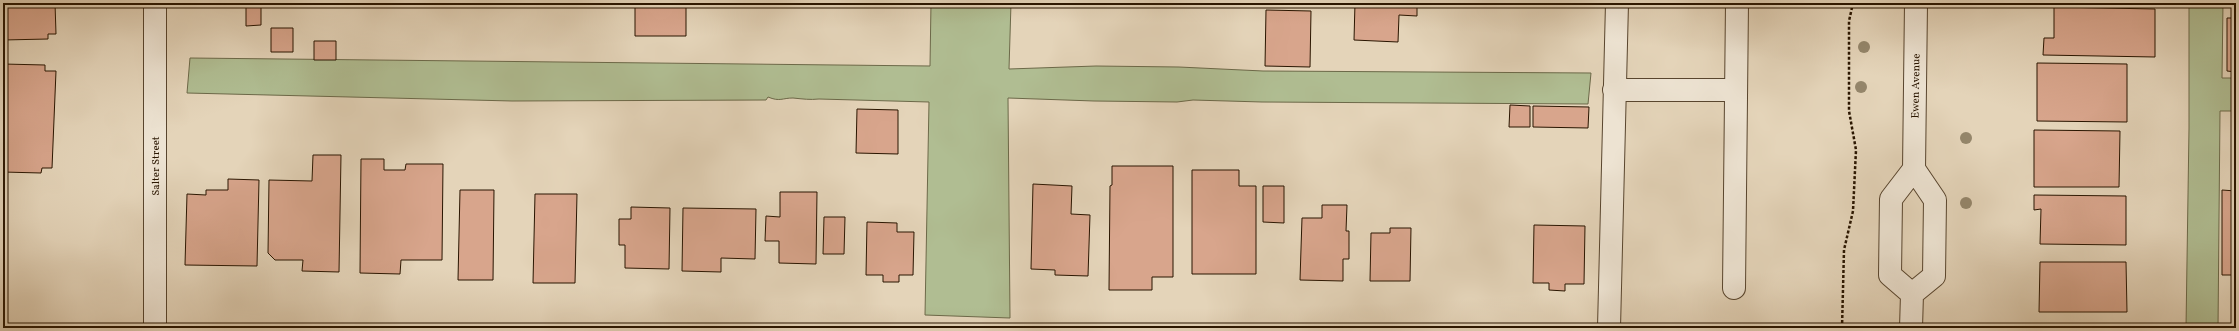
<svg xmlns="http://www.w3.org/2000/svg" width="2239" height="331" font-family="Vollkorn,serif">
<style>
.green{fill:#b0bd92;stroke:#6c6949}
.building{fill:#d8a58c;stroke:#291500}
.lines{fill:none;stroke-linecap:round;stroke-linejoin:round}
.minor-casing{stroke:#58452e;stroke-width:24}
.path{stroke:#291500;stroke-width:2.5;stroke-dasharray:3 2;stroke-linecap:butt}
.minor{stroke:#ede3d2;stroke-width:22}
.tree{fill:#94866b}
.labels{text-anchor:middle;stroke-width:3;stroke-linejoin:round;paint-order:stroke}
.street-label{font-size:11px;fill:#291500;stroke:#ede3d2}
</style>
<rect width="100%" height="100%" fill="#e4d4b9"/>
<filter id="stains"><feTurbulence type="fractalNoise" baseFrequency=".005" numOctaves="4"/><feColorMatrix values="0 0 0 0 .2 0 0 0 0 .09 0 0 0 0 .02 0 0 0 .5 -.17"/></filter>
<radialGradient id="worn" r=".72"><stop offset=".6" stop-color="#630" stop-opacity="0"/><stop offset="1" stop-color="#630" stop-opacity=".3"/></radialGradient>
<path class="green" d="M931 3H1011L1009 69 1096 66 1179 67 1263 71 1591 73 1588 104 1262 102 1193 100 1177 102 1094 101 1008 98 1010 318 925 315 929 102 819 99C810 100 803 99 793 98 782 98 780 102 768 97L766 100 512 101 187 93 190 58 930 66Z
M2189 3H2223L2222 78H2236V111H2220L2218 328H2186L2189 128Z"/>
<path class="building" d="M3 3H55L56 34H48V39L3 40Z
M635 3H686V36H635Z
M1106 3H1176V4H1106Z
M1355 3H1417V16L1399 15 1398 42 1354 40Z
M246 6 261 7V25L246 26Z
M2054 7 2155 9V57L2043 55 2044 38H2054Z
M1266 10 1311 11 1310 67 1265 66Z
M2227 18H2236V72L2227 71Z
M271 28H293V52H271Z
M314 41H336V60H314Z
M2037 63 2127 64V122L2037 121Z
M3 64 45 65V71H56L52 168H42L41 173 3 172Z
M1510 105 1530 106V127H1509Z
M1533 106 1589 107 1588 128 1533 127Z
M857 109 898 110V154L856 153Z
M2034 130 2120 131 2119 187H2034Z
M313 155H341L339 272 302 271 303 260H275L268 253 269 180 312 181Z
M361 159H384V170H405L406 164H443L442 260H401L400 274 360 273Z
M1112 166H1173V277H1152V290H1109L1110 186 1112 185Z
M1192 170H1239V186H1256V274H1192Z
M228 179 259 180 257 266 185 265 187 194 206 195V190H228Z
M1033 184 1072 186 1071 214 1090 215 1088 276 1055 275V270L1031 269Z
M1263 186H1284V223L1263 222Z
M460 190H494L493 280H458Z
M2222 190 2236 191V275H2222Z
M780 192H817L816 264 779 263V241H765L766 216 780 217Z
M535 194H577L575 283H533Z
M2034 195 2126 196V245L2040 244 2041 209 2034 210Z
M1322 205H1347L1346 231H1349V259H1343V281L1300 280 1302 218H1322Z
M631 207 670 208 669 269 625 268V245H619V219H631Z
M683 208 756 209 755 259 721 258V272L682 271Z
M824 217H845L844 254H823Z
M867 222 897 223V232H914L913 275H899V282H883V275H866Z
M1534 225 1585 226 1584 284H1565V291L1549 290V283H1533Z
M1390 228H1411L1410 281H1370L1371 233H1390Z
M2040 262H2126L2127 312H2039Z"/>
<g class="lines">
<g class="minor-casing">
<path id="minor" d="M155 3V328
M1614 90H1735
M1734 288 1737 3
M1912 294 1934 276 1935 200 1914 169 1916 3
M1609 328 1617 3
M1911 328 1912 294 1890 275 1891 199 1914 169"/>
</g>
<path class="path" d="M1842 328 1844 250 1853 211 1856 150 1849 111V21L1853 3"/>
<use href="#minor" class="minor"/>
</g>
<g class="tree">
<circle cx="1864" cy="47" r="6"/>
<circle cx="1861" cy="87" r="6"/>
<circle cx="1966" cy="138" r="6"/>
<circle cx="1966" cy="203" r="6"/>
</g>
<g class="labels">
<g class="street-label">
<text transform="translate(1915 86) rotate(-89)" y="4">Ewen Avenue</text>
<text transform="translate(155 166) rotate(-90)" y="4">Salter Street</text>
</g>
</g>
<rect width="2239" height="331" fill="none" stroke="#e4d4b9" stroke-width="16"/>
<rect x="4" y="4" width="2231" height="323" fill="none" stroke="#291500" stroke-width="2"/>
<rect x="8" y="8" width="2223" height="315" fill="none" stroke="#291500"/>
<rect width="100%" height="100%" filter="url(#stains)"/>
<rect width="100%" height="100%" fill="url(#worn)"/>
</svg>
